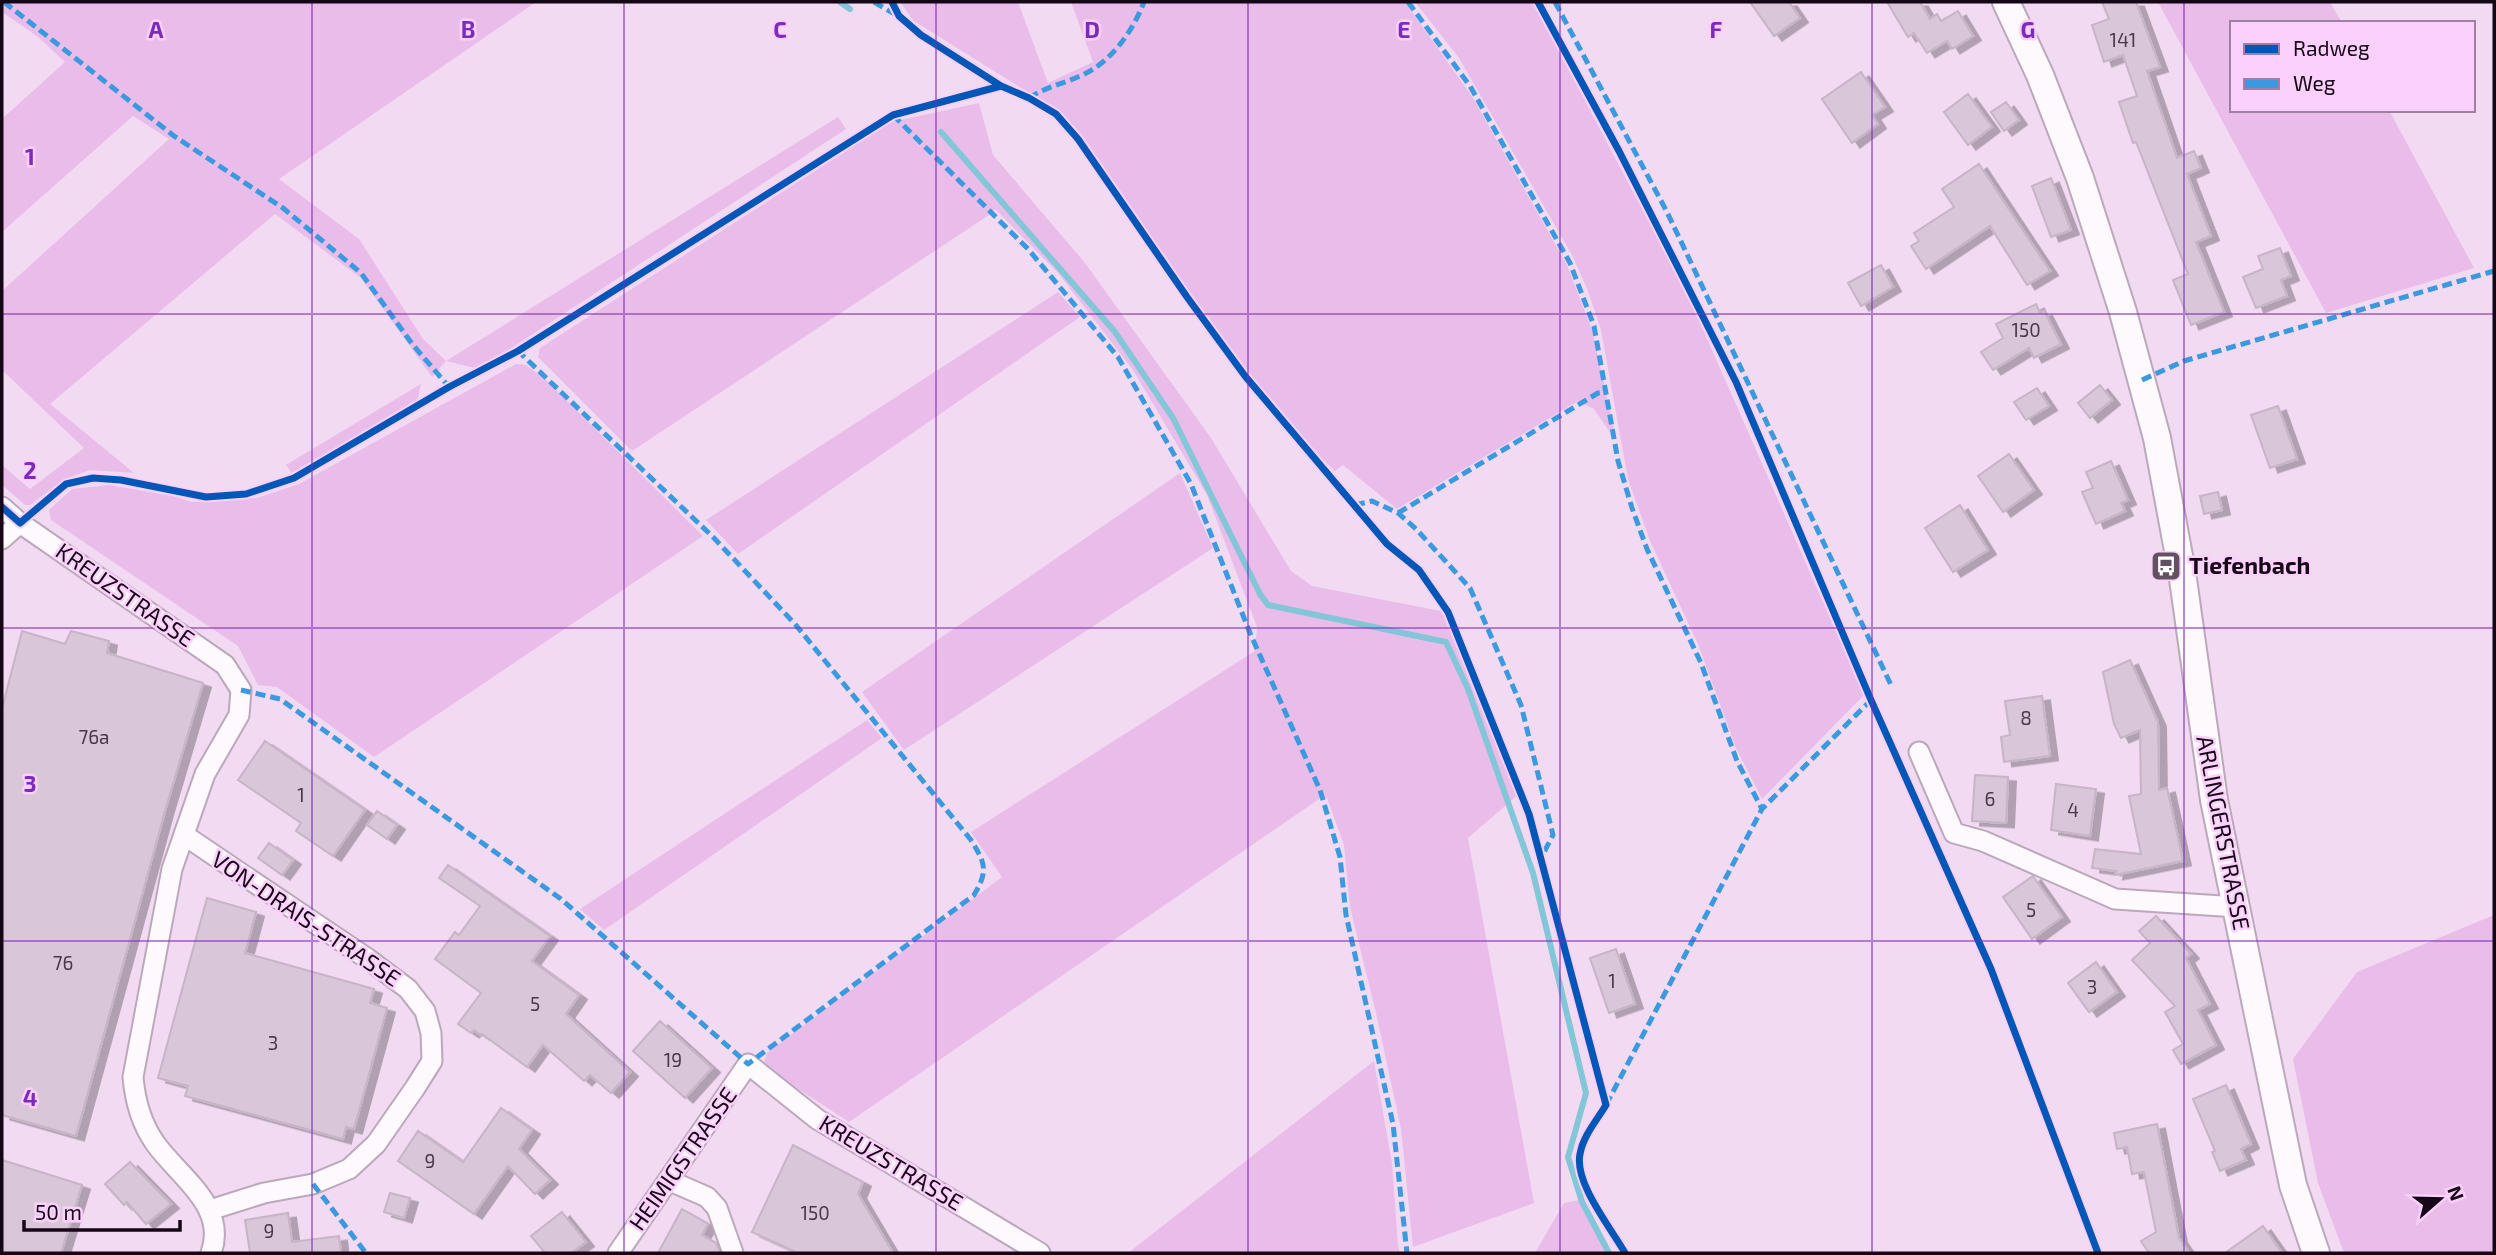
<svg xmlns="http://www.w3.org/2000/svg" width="2496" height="1255" font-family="'Exo 2',sans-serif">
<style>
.green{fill:#eabcea}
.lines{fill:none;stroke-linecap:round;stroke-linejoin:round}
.stream{stroke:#82c6d7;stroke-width:6}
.building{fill:#d9c6d9;stroke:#c7b4c7;stroke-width:2;filter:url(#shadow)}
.minor-casing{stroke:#bba8bb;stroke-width:23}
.secondary-casing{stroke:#bba8bb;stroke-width:30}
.minor{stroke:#fdf9fd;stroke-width:19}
.secondary{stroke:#fdf9fd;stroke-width:26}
.quiet{stroke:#3b99df;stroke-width:5;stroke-dasharray:10 5;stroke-linecap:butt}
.cycleway-casing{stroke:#fcd0fc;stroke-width:11}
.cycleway{stroke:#0057b8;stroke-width:7}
.grid{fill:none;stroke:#7b2cbf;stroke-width:2;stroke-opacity:0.55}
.labels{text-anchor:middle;stroke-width:5;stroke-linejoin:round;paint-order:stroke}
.number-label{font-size:19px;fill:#483848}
.poi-label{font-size:23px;font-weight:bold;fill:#160716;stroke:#fcd0fc;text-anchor:start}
.street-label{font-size:23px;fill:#160716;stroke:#fcd0fc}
.grid-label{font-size:23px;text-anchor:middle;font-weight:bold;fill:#7b2cbf;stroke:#fcd0fc;stroke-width:5;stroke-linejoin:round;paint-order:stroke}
</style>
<defs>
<filter id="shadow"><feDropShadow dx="8" dy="4.5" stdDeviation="0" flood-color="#0004"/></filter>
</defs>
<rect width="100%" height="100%" fill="#f2daf2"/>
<path class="green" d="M2 2H536L279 179 359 239 423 339 446 361 838 117 846 129 510 349 475 368 446 361 432 377 361 278 275 214 50 404 134 473 90 470 65 479 30 505H25L2 485V465L30 489 84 448 2 370V291L169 139 133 116 2 232V119L65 62 37 36 2 12Z
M900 2H1018L1048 83 1093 62 1071 2H1405L1473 98 1567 265 1592 330 1614 429 1609 431 1594 409 1578 401 1397 509 1343 465 1335 471 1311 448 1249 376 1063 114 914 21Z
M1415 2H1533L1690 300 1864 695 1762 799 1736 748 1698 644 1650 541 1628 479 1601 330 1588 291 1573 257 1459 58Z
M2158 2H2330L2342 23H2232V110H2389L2474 268 2326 313Z
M979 103 993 155 1085 263 1211 438 1291 571 1312 586 1446 612 1520 793 1468 838 1534 1203 1413 1247 1401 1129 1376 1013 1350 907 1344 845 1327 798 1319 799 849 1122 763 1066 767 1053 1002 877 971 832 1255 651 1257 627 1207 495 1133 370 1058 273 995 209 989 215 632 451 538 357 540 348 891 122Z
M1058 292 1080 317 738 554 706 520Z
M516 364 526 365 546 380 703 536 374 757 277 687 258 685 238 646 51 520 49 510 72 489 109 485 173 496 192 502 257 498 299 484Z
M421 384 417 402 293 475 286 465Z
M1180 473 1213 548 904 750 862 692Z
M867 720 882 738 604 930 580 909Z
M2494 915V1253H2344L2318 1183 2293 1059 2357 972Z
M1374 1061 1392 1163 1398 1244 1400 1253H1128Z
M1584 1199 1612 1253H1535L1564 1203Z"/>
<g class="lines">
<path class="stream" d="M840 2 850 9
M941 132 1115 332 1173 418 1260 594 1268 605 1446 642 1468 689 1533 873 1586 1093 1568 1157 1582 1202 1609 1253"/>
</g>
<path class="building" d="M1750 2H1789L1800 18 1774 36Z
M1887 2H1920L1930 19 1937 14 1941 21 1958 11 1973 36 1952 49 1947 41 1927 53 1914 33 1908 37Z
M2102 2H2136L2160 67 2147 71 2177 158 2194 151 2201 168 2187 174 2211 236 2196 242 2224 312 2191 325 2173 280 2188 274 2136 142 2133 143 2119 102 2137 96 2123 55 2104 62 2092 25 2109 19Z
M1861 72 1885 107 1872 115 1878 124 1852 143 1822 99Z
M1968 94 1992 127 1968 145 1944 112Z
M2006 102 2019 120 2004 131 1991 112Z
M1979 164 2050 271 2027 285 1990 226 1926 269 1911 246 1919 241 1914 233 1954 207 1942 189Z
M2051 178 2071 230 2051 237 2032 186Z
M2280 248 2291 276 2281 280 2287 296 2256 308 2243 277 2263 269 2258 256Z
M1881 265 1893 287 1861 306 1848 283Z
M2036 304 2040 313 2044 311 2061 344 2034 358 2029 348 1993 370 1981 352 2003 338 1996 324Z
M2100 385 2112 400 2090 418 2078 403Z
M2037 388 2049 406 2026 420 2014 402Z
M2278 406 2297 459 2270 468 2251 415Z
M2009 454 2034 490 2003 512 1978 476Z
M2111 461 2128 500 2121 503 2125 511 2096 524 2082 492 2093 488 2086 472Z
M2218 492 2222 510 2204 514 2200 496Z
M1960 505 1988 550 1953 572 1925 528Z
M22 631 65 644 71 631 109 641 107 653 203 683 165 811 76 1136 2 1115V709Z
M2130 660 2158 722 2159 790 2167 788 2183 861 2115 875 2116 871 2092 868 2095 849 2141 854 2129 796 2141 794 2140 730 2121 738 2114 724 2103 672Z
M2042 696 2050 756 2004 762 2001 737 2010 735 2005 701Z
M265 741 365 810 333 856 296 831 301 823 238 780Z
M1975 775 2008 777 2006 823 1972 821Z
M2056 784 2096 789 2090 836 2051 830Z
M377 811 397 825 387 839 367 825Z
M269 843 293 860 282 875 258 858Z
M448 865 550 936 532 961 579 995 566 1014 630 1072 611 1093 590 1075 584 1081 543 1045 527 1067 482 1034 481 1035 474 1030 471 1033 458 1024 481 993 435 959 455 932 459 935 480 906 439 878Z
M2033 876 2062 917 2032 939 2003 897Z
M207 898 256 912 245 953 374 989 370 1003 387 1008 354 1129 346 1127 343 1139 185 1096 188 1086 158 1078Z
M2156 916 2191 954 2186 958 2210 1004 2198 1010 2216 1045 2181 1064 2173 1050 2183 1044 2165 1012 2175 1006 2132 960 2150 943 2139 931Z
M1616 949 1635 1004 1609 1013 1590 958Z
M2096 962 2117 992 2089 1012 2068 983Z
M660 1021 712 1068 685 1098 633 1051Z
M2226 1085 2251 1144 2241 1149 2246 1160 2220 1171 2212 1152 2215 1151 2193 1099Z
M501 1108 532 1130 519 1149 550 1180 535 1194 508 1166 474 1214 398 1161 418 1131 463 1162Z
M2157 1124 2179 1238 2189 1253H2149L2141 1241 2156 1232 2144 1172 2132 1174 2127 1147 2117 1149 2114 1133Z
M793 1145 863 1182 858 1194 893 1253H798L752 1232Z
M2 1160 82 1185 61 1253H2Z
M130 1162 171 1204 146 1224 127 1202 124 1205 105 1184Z
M390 1193 410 1198 404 1218 384 1212Z
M682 1209 708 1224 702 1235 716 1243 720 1253H658Z
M562 1212 586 1242 571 1253H545L531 1236Z
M288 1213 292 1242 339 1236 341 1253H250L245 1220Z
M2263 1226 2282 1253H2225Z"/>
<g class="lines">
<g class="minor-casing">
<path id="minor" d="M2 507 20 523 225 665 241 690 239 715 205 774 172 869 133 1077C135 1101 141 1123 155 1143 178 1176 228 1206 211 1253
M2 539 20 523
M1919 752 1954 833 1983 841 2115 899 2237 907
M184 835 368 959 408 989 425 1011 431 1033 432 1061 415 1088 376 1144 349 1169 313 1184 264 1193 210 1210
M668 1180 707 1197 717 1208 733 1253
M618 1253 748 1064 817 1119 1040 1253"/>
</g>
<g class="secondary-casing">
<path id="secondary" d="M2006 2 2040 75 2080 178 2123 312 2157 438 2182 572 2214 800 2293 1185 2316 1253"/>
</g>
<use href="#minor" class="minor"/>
<use href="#secondary" class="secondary"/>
<path class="quiet" d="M4 2 174 136 283 208 361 273 413 345 449 387
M874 2 898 16
M1408 2 1470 86 1570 263 1594 326 1618 461 1632 508 1647 549 1701 663 1737 761 1762 809
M1555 2 1667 212 1891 685
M1029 98C1045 87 1063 84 1080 76 1110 64 1133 31 1144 2
M893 115 1028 249 1118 357 1191 484 1250 633 1320 790 1340 857 1346 915 1393 1124 1407 1253
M2142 380 2184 361 2494 271
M1355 505 1372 501 1398 513 1416 529 1470 588 1521 705 1553 835 1542 856
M1398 513 1598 393 1607 392
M241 690 280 699 561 899 748 1064 974 895C989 870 985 863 971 840L795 624 713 537 518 351
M1606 1105 1762 809 1871 700
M313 1184 366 1253"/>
<g class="cycleway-casing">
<path id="cycleway" d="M892 2 899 16 921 35 1001 86 1029 98 1056 114 1078 139 1187 297 1245 376 1387 544 1419 570 1448 612 1529 814 1606 1105C1597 1120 1583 1136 1580 1154 1574 1183 1611 1228 1625 1253
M1538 2 1619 151 1736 382 1871 700 1991 969 2098 1253
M2 507 20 523 66 484 93 478 121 480 206 497 246 494 294 478 449 387 518 351 893 115 1001 86"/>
</g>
<use href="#cycleway" class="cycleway"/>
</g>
<path class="grid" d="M312 2V1253M624 2V1253M936 2V1253M1248 2V1253M1560 2V1253M1872 2V1253M2184 2V1253M2 314H2494M2 628H2494M2 941H2494"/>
<defs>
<g id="bus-square" transform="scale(1.575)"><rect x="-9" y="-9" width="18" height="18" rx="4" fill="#635163" stroke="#fcd0fc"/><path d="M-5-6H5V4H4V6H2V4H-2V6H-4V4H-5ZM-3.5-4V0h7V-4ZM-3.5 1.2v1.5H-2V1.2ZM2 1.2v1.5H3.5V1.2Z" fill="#fff"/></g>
</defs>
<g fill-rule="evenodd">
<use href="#bus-square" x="2166" y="566"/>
</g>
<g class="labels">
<g class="number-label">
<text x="2123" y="47">141</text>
<text x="2026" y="337">150</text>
<text x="2026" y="725">8</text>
<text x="94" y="744">76a</text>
<text x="301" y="802">1</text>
<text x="1990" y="806">6</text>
<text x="2073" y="817">4</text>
<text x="2031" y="917">5</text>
<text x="63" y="970">76</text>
<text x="1612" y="988">1</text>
<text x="2092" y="994">3</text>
<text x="535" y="1011">5</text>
<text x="273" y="1050">3</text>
<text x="673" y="1067">19</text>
<text x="430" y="1168">9</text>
<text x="815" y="1220">150</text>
<text x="269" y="1238">9</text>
</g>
<g class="poi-label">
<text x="2189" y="574">Tiefenbach</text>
</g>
<g class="street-label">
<text transform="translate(125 595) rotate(35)" y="8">KREUZSTRASSE</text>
<text transform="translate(2223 833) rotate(79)" y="8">ARLINGERSTRASSE</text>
<text transform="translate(306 919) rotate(34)" y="8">VON-DRAIS-STRASSE</text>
<text transform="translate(683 1159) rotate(-55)" y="8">HEIMIGSTRASSE</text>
<text transform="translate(891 1163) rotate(31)" y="8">KREUZSTRASSE</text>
</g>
</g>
<g class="grid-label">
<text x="156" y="38">A</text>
<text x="468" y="38">B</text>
<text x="780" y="38">C</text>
<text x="1092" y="38">D</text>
<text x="1404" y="38">E</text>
<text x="1716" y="38">F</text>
<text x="2028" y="38">G</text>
<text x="30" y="165">1</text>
<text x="30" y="479">2</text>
<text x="30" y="792">3</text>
<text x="30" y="1106">4</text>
</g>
<rect width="2496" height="1255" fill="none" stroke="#160716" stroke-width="7"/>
<rect x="2230" y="21" width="245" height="91" fill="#fcd0fc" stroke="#a080a0" stroke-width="2"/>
<rect x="2244" y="44" width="35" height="10" fill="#0057b8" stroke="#a080a0" stroke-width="2"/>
<text x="2293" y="56" font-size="21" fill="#160716">Radweg</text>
<rect x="2244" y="79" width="35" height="10" fill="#3b99df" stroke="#a080a0" stroke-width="2"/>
<text x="2293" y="91" font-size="21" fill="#160716">Weg</text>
<g transform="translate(2440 1199) rotate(70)" stroke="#fcd0fc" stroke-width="5" paint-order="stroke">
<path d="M0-5L12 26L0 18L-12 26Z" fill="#160716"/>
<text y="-10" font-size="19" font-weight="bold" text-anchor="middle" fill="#160716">N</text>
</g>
<path d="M24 1220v10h156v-10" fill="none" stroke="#160716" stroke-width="3.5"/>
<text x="35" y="1220" font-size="21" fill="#160716" stroke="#fcd0fc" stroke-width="5" paint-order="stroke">50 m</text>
</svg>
